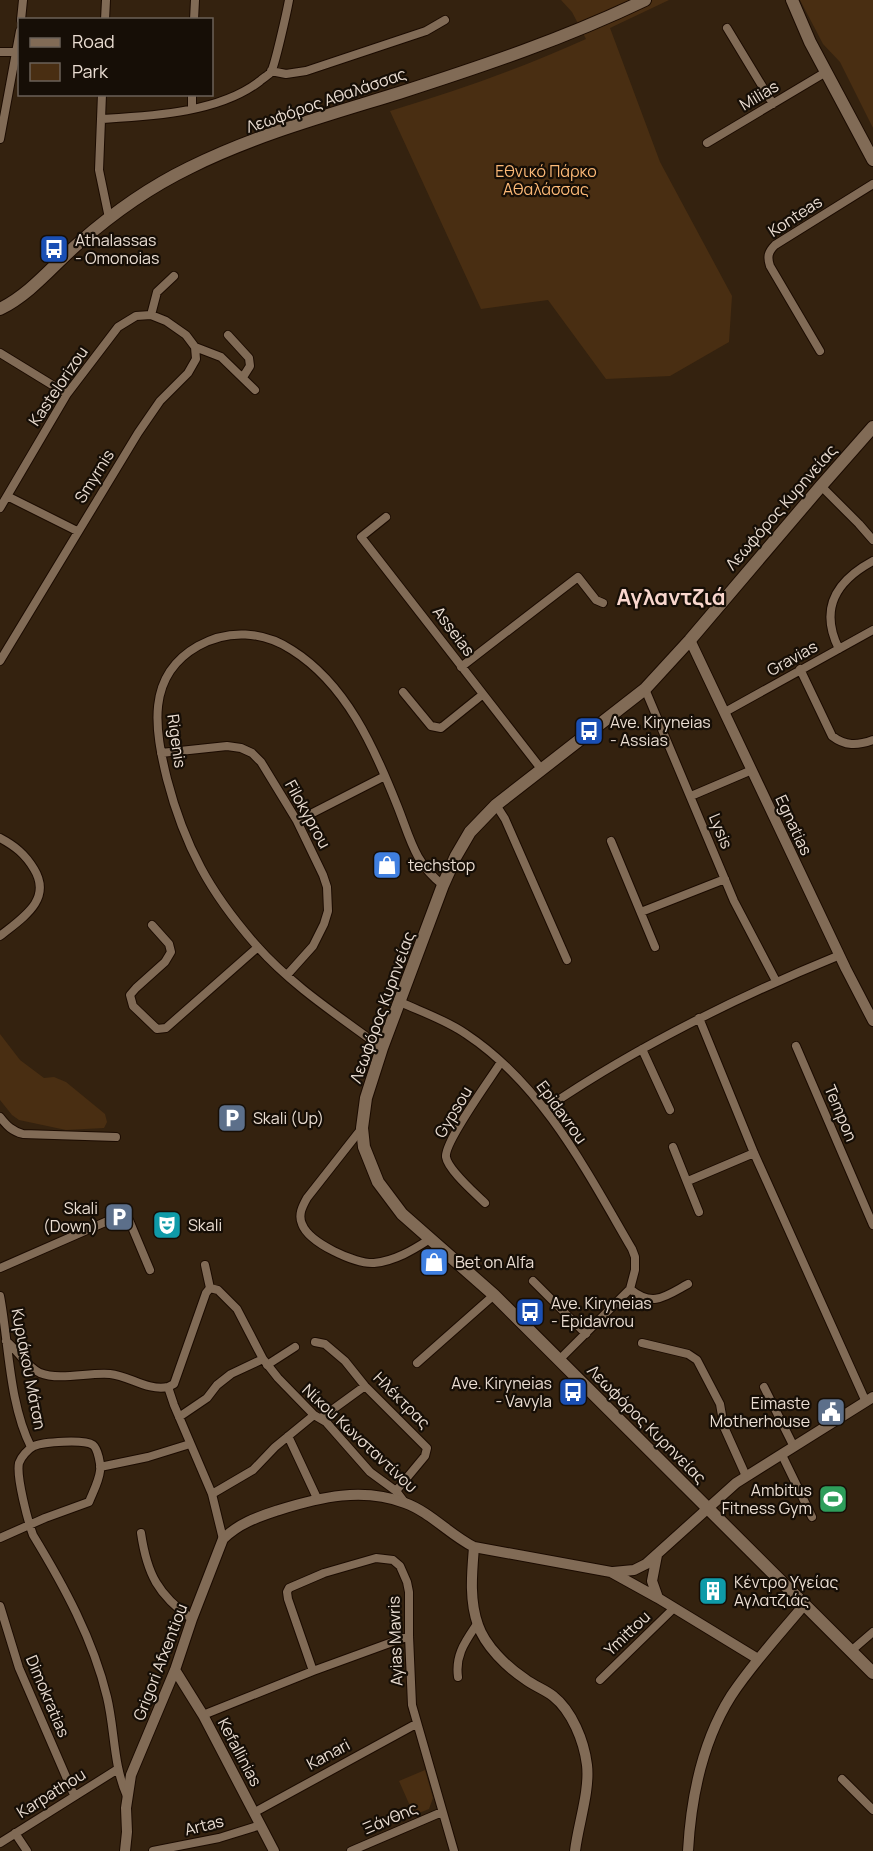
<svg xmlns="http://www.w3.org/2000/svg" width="873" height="1851" font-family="Manrope,sans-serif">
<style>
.green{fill:#492e12}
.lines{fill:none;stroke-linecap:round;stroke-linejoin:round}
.minor-casing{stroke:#1b0b00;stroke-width:10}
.tertiary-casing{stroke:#1b0b00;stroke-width:12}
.secondary-casing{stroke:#1b0b00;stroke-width:14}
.minor{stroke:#816b56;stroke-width:8}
.tertiary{stroke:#816b56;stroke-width:10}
.secondary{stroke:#816b56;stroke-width:12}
.labels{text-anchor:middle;stroke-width:4.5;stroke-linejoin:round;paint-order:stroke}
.street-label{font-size:16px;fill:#eaddd2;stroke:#160e06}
.park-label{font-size:16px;fill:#fcb977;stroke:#160e06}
.poi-label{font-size:16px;fill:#eaddd2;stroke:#160e06;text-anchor:start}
.district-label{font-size:22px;font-weight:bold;fill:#f9d7ce;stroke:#160e06}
</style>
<rect width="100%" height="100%" fill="#34220f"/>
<path class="green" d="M561 0H669L610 28 660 162 732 296 729 342 670 376 606 379 548 300 481 309 390 111C457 91 522 68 586 39L572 12Z
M800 0H873V128L840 62 823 44Z
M0 1034 20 1060 44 1078 54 1077 66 1082 105 1114 107 1122 104 1128 66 1130 19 1120 12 1115 0 1100Z
M425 1770 433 1798 429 1809 414 1815 399 1781Z"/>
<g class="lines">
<g class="minor-casing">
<path id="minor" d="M21 20 23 0
M105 20 106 0
M194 20 195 0
M727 28 773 104
M0 52H17
M271 71 286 74 306 71 426 31 445 20
M102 94 99 170 109 218
M192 108V94
M101 119C151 116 219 113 260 81 263 78 269 75 271 72 275 65 287 11 289 0
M0 139 20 31
M707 143 826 72
M151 315 157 292 174 276
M228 335 249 358 250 366 243 377
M195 347 221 357 255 390
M820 351 770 266C767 257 768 252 775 245L873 184
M0 353 67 394
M821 486 859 524 873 540
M7 496 77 531
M0 508 67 394 118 327 136 316 151 315 166 321 186 335 195 347 196 359 188 373 160 401 138 433 0 661
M386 517 361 537 542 770
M839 649C819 609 836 581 873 561
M461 667 578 577 596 600 603 603
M800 669 832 736C845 746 857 746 873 740
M645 689 734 901 776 981
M403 692 431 726 441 728 482 695
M725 712 873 630
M161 753 227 746 241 748 252 753 261 762 297 821 323 875 327 887 328 911 324 924 313 946 287 975
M691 796 752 770
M496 805 505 819 567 960
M297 821 385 776
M0 838C15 846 25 854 34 869 53 900 22 918 0 936
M611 841 655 947
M641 912 725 879
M152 925 169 944 171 952 165 962 136 988 130 995 133 1006 157 1029 166 1028 258 947
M400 1002C422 1012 446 1020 466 1034 543 1085 587 1172 632 1249L635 1257V1270L630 1289 560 1359
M699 1018 754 1153 866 1402
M796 1046 873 1225
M382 1048C339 1016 292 986 256 945 235 921 216 896 201 868 186 840 175 810 167 779 155 730 145 676 198 646 228 629 263 631 292 650 346 684 374 747 397 805 410 837 414 863 443 885
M642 1049 670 1110
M545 1109C637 1046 737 997 840 955
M0 1117C7 1126 12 1131 23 1134L116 1137
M362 1128 307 1198C302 1207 298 1215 302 1224 309 1243 355 1264 374 1263 395 1261 413 1250 430 1239
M673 1147 699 1212
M688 1181 754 1153
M485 1203C475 1193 448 1170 446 1157 444 1142 491 1078 501 1062
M205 1265 210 1288
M0 1268 119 1216 129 1220 150 1270
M533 1281 586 1334
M210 1288 218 1290 237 1309 263 1359 278 1378 314 1415 326 1422 370 1472 396 1491 405 1503
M630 1289C653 1308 666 1296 688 1284
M0 1296C9 1344 9 1404 31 1447
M6 1341C18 1350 25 1366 40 1373 60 1381 89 1372 110 1374 130 1376 147 1391 168 1387
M315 1342 325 1344 345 1361 365 1386 427 1448 425 1456 396 1491
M642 1343 688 1354 697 1360 720 1404 724 1427 746 1476
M417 1363 494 1295
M267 1365 295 1347
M168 1387 174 1405 212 1494 223 1539
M168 1387 174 1384 206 1293 210 1288
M764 1387 794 1447
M179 1417 207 1398 217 1385 231 1374 263 1359
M321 1418 365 1386
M288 1436 317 1498
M782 1455 812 1517
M100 1467 148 1457 190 1444
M212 1494 253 1470 275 1447 314 1415
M141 1533C147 1574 158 1595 192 1619
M0 1538 45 1518 89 1502C93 1492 99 1481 100 1471 101 1465 98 1449 93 1445 84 1439 43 1442 34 1446 28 1449 21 1457 19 1463 16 1477 28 1521 33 1535 64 1586 93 1639 107 1697 115 1730 113 1765 127 1796
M0 1606 19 1668 74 1795
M851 1651 873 1632
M313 1671 288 1599 287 1592 289 1588 324 1573 376 1558 393 1560 400 1566 407 1582 409 1592V1636L412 1705 454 1851
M458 1677C455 1655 465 1642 477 1624
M600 1680 674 1608
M203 1715 313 1671 409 1636
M842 1779 873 1810
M255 1812 416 1724
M15 1833 27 1851
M0 1843 118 1769
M153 1851 219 1838 261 1825
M351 1851 442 1812"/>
</g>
<g class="tertiary-casing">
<path id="tertiary" d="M690 640 846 969 873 1021
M474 1547C472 1572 469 1600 478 1625 485 1646 507 1667 525 1679 534 1686 544 1689 553 1696 572 1711 584 1741 587 1765 590 1791 578 1825 575 1851
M657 1555 652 1581 658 1598
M613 1572 634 1570 646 1564 736 1483 873 1397
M175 1670 203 1715 274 1851
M125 1851 127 1832 126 1808 131 1775 175 1670 192 1619 223 1539C239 1523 258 1517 279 1510 320 1497 363 1487 405 1503 430 1512 450 1535 474 1547L611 1572 658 1598 758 1659
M688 1851C691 1798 702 1742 731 1696 752 1664 779 1635 804 1605"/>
</g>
<g class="secondary-casing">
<path id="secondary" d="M792 0 810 42 873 160
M0 309C32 293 53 265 80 242 112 214 150 187 189 168 255 135 328 115 399 93 483 66 566 38 645 0
M873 427 821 486 690 640 645 689 496 805 470 832 456 856 443 885 382 1048 366 1098 362 1128 364 1147 378 1182 402 1214 494 1295 873 1673"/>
</g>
<use href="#minor" class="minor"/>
<use href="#tertiary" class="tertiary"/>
<use href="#secondary" class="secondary"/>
</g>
<defs>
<g id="bus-square" transform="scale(1.5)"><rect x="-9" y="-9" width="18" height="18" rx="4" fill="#1a4fb4" stroke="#160e06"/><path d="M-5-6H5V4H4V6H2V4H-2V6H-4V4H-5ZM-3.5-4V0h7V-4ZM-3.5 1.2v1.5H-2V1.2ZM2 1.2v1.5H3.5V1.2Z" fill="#fff"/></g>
<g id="shop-square" transform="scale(1.5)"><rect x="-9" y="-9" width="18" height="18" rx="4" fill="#3f7fe0" stroke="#160e06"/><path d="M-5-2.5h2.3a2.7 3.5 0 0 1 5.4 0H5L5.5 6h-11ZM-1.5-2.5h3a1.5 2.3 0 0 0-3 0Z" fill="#fff"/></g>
<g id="parking-square" transform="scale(1.5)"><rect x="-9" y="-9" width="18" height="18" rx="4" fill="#5c6f8a" stroke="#160e06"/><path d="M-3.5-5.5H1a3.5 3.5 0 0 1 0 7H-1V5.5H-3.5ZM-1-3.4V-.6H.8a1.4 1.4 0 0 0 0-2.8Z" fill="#fff"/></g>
<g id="theatre-square" transform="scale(1.5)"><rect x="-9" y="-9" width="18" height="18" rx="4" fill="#0f9aa8" stroke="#160e06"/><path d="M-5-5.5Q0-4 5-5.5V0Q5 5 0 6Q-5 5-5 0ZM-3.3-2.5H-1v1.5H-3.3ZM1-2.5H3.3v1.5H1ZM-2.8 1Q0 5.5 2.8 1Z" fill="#fff"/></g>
<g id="civic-square" transform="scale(1.5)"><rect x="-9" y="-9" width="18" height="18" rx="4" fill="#5c6f8a" stroke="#160e06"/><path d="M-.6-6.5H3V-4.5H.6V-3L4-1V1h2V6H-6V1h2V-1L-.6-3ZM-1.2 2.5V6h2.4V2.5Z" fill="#fff"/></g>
<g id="stadium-square" transform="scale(1.5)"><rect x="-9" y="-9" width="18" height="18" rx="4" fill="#2e9e5b" stroke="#160e06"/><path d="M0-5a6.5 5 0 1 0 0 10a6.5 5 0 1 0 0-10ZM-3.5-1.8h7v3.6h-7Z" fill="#fff"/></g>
<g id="building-square" transform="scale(1.5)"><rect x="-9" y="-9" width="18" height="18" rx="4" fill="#0f9aa8" stroke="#160e06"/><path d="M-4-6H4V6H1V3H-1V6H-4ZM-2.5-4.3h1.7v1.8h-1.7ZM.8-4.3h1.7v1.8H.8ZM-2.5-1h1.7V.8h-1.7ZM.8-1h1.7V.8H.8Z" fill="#fff"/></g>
</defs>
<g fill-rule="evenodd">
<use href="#bus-square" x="54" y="249"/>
<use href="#bus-square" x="589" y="731"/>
<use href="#shop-square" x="387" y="865"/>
<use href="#parking-square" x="232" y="1118"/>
<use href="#parking-square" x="119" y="1217"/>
<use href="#theatre-square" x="167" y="1225"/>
<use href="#shop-square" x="434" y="1262"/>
<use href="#bus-square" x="530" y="1312"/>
<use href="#bus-square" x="573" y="1392"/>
<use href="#civic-square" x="831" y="1412"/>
<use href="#stadium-square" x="833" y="1499"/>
<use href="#building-square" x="713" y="1591"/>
</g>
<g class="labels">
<g class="street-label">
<text transform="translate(759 95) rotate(-31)" y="6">Milias</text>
<text transform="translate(326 100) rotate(-19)" y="6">Λεωφόρος Αθαλάσσας</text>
<text transform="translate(795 216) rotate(-33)" y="6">Konteas</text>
<text transform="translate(58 386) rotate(-56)" y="6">Kastelorizou</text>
<text transform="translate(94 476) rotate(-58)" y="6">Smyrnis</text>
<text transform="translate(781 507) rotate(-49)" y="6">Λεωφόρος Κυρηνείας</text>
<text transform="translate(454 631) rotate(53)" y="6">Asseias</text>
<text transform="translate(792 658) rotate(-29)" y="6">Gravias</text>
<text transform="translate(177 741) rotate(82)" y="6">Rigenis</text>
<text transform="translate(308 814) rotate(61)" y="6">Filokyprou</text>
<text transform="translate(794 825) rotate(65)" y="6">Egnatias</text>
<text transform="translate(721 831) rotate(67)" y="6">Lysis</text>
<text transform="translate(382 1007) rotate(-70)" y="6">Λεωφόρος Κυρηνείας</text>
<text transform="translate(453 1112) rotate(-59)" y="6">Gypsou</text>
<text transform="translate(562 1112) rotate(54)" y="6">Epidavrou</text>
<text transform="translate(841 1113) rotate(67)" y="6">Tempon</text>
<text transform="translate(29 1369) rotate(79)" y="6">Κυριάκου Μάτση</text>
<text transform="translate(402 1400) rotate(45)" y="6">Ηλέκτρας</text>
<text transform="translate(647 1424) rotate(45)" y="6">Λεωφόρος Κυρηνείας</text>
<text transform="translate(360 1438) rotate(43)" y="6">Νίκου Κωνσταντίνου</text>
<text transform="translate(627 1633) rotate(-44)" y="6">Ymittou</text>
<text transform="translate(395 1641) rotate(-92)" y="6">Ayias Mavris</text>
<text transform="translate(160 1662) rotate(-69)" y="6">Grigori Afxentiou</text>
<text transform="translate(48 1696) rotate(67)" y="6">Dimokratias</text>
<text transform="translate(240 1752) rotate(62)" y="6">Kefallinias</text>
<text transform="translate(328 1754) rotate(-28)" y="6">Kanari</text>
<text transform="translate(51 1793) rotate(-32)" y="6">Karpathou</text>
<text transform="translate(390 1818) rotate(-23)" y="6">Ξάνθης</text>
<text transform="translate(204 1825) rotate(-14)" y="6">Artas</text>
</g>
<g class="park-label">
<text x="546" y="177">Εθνικό Πάρκο<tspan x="546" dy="18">Αθαλάσσας</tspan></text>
</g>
<g class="poi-label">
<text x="75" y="246">Athalassas<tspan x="75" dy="18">- Omonoias</tspan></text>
<text x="610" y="728">Ave. Kiryneias<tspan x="610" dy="18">- Assias</tspan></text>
<text x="408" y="871">techstop</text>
<text x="253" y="1124">Skali (Up)</text>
<text x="98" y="1214" text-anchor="end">Skali<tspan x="98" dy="18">(Down)</tspan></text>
<text x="188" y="1231">Skali</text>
<text x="455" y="1268">Bet on Alfa</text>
<text x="551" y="1309">Ave. Kiryneias<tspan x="551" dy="18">- Epidavrou</tspan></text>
<text x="552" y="1389" text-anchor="end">Ave. Kiryneias<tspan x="552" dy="18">- Vavyla</tspan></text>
<text x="810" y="1409" text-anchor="end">Eimaste<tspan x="810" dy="18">Motherhouse</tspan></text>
<text x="812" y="1496" text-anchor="end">Ambitus<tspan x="812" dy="18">Fitness Gym</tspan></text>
<text x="734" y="1588">Κέντρο Υγείας<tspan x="734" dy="18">Αγλατζιάς</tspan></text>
</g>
<g class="district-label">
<text x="671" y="605">Αγλαντζιά</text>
</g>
</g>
<rect x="18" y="18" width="195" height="78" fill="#160e06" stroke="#6b6158" stroke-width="1.5"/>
<rect x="30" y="38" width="30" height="9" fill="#816b56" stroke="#6b6158" stroke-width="1.5"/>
<text x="72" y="48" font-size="18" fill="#eaddd2">Road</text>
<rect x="30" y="63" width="30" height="18" fill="#492e12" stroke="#6b6158" stroke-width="1.5"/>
<text x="72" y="78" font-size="18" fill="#eaddd2">Park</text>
</svg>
